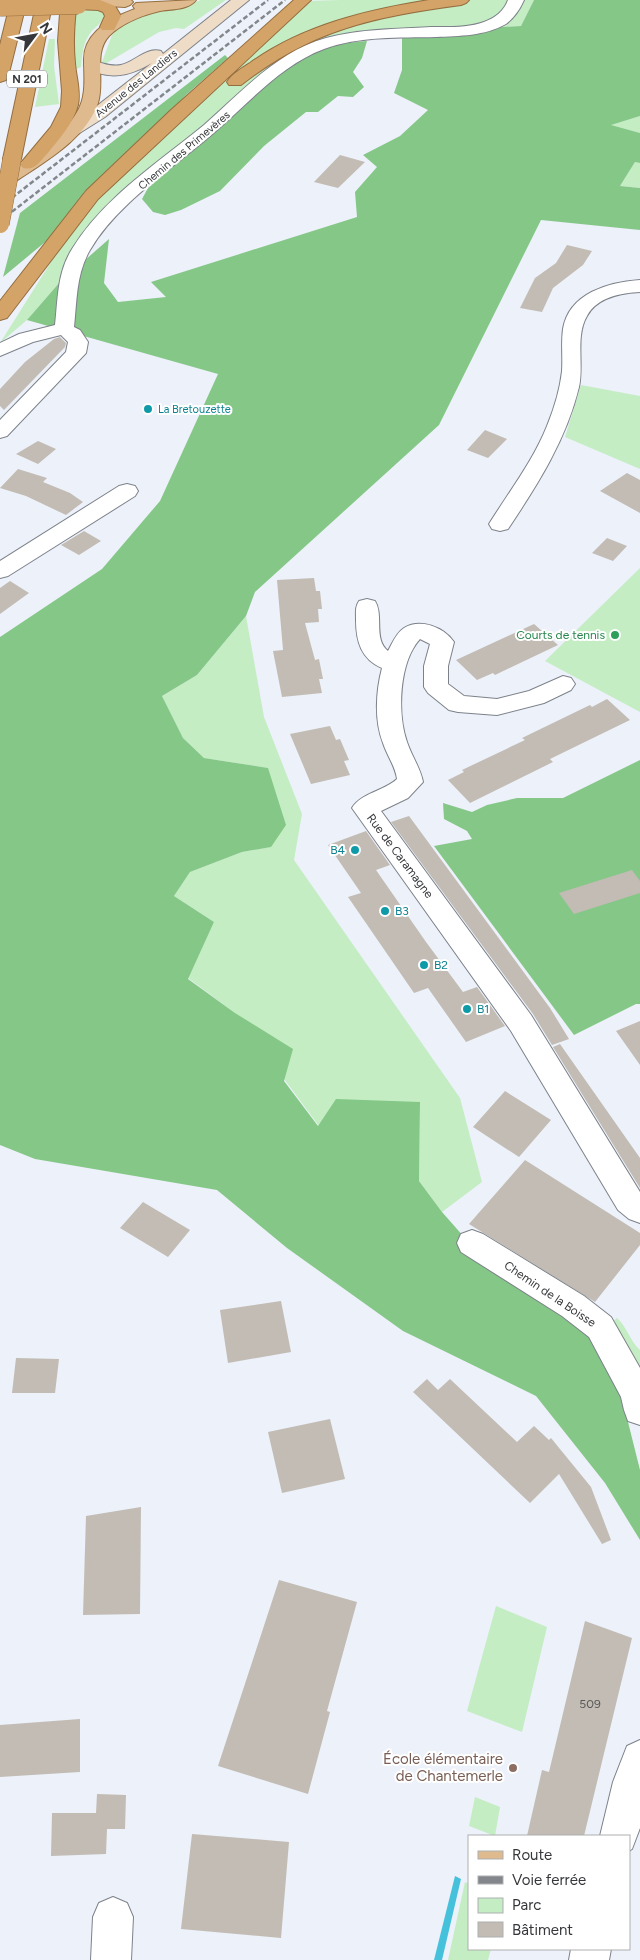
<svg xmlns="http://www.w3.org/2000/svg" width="640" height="1960" font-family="Figtree,sans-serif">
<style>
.green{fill:#c4edc4}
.forest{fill:#85c787}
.water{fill:#46c1db}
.building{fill:#c2bcb4}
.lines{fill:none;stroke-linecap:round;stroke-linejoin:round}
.minor-casing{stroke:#7d828a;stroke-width:2}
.secondary-casing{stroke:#7d828a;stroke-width:2}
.primary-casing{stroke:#956e3f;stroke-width:2}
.trunk-casing{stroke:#956e3f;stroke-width:2}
.minor{fill:#fff;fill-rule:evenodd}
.secondary{fill:#efdcc6;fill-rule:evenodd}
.primary{fill:#dfba8e;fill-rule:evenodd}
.trunk{fill:#d4a368;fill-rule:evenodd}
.rail{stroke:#83878c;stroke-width:2.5;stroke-dasharray:5 2.5;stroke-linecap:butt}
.trunk-bridge-casing{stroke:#956e3f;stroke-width:19;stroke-linecap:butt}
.trunk-bridge{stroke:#d4a368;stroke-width:18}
.culture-dot{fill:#0f9aa8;stroke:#fff;stroke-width:2}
.leisure-dot{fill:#2e9e5b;stroke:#fff;stroke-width:2}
.education-dot{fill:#8d6e63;stroke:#fff;stroke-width:2}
.labels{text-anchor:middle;stroke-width:4;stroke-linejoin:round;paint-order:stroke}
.shield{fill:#fff;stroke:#727375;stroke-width:1}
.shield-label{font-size:11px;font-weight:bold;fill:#35373a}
.far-street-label{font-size:11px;fill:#35373a;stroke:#fff}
.far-culture-label{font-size:11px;fill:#0d838f;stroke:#fff;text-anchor:start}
.leisure-label{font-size:12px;fill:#27864d;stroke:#fff;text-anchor:end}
.culture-label{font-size:12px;fill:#0d838f;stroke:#fff;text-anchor:start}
.street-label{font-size:12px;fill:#35373a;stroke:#fff}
.near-number-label{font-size:12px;fill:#585858}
.near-education-label{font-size:15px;fill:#785e54;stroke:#fff;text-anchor:end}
</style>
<rect width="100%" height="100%" fill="#ecf1fa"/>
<path class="green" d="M201 0H226L184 29 176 28 159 32 105 64 102 62 112 35 122 25 150 13 171 10Z
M340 0H534L521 26 380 33 347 37 89 228 60 282 27 320 0 343 75 224 116 179 307 1Z
M76 7C85 7 97 7 104 14 103 23 96 26 91 32 83 42 82 55 81 67L74 70 73 37Z
M49 39H55L54 66 59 104 35 107Z
M640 116V133L610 125Z
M635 162 640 163V188L620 186Z
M581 385 640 396V469L565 437Z
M640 568V712L545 661Z
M246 616 264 717 302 814 294 860 460 1098 482 1182 442 1212 419 1181 420 1102 319 1126 235 1013 188 978 214 922 174 896 190 872 242 852 270 847 268 768 204 758 183 738 162 696 197 675Z
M617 1318C627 1327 630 1341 640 1350V1389L611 1323Z
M496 1606 547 1627 522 1732 467 1711Z
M475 1797 500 1807 495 1836 469 1826Z
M465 1882 469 1884V1949H491L488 1960H448Z"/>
<path class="forest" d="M534 0H640V116L611 125 640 133V163L635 162 620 186 640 188V230L541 220 439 425 255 592 246 616 197 675 162 696 183 738 204 758 268 768 286 825 271 847 242 852 190 872 174 896 214 922 188 979 235 1013 293 1049 284 1081 318 1126 336 1099 420 1102 419 1181 442 1212 494 1271 578 1321 616 1374 640 1470V1540L605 1483 536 1396 403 1331 287 1248 217 1190 35 1159 0 1145V637L102 569 160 501 218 374 27 320 60 282 109 239 104 283 118 302 166 297 151 282 357 217 355 192 377 167 363 155 400 136 428 110 394 93 402 70V32L521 26Z
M367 41 362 58 353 72 364 87 353 97 338 96 318 112H306L264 146 220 191 181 210 165 215 153 212 142 199 148 188 286 68C318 49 330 44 367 41Z
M225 55 228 58 187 94 50 238 3 277 20 213Z
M640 760V1004H636L574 1035 434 846 472 839 467 831 444 819 443 803 472 812 487 805 517 798H563Z"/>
<path class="water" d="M455 1876 461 1879 442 1960H434Z"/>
<path class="building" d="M340 155 365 162 338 188 314 182Z
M567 245 592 251 583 265 553 288 542 312 520 308 535 278 556 263Z
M60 337 66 343 65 347 4 410 0 406V389L25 362 54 339Z
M485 430 507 439 488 458 467 450Z
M38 441 56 449 38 464 16 454Z
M18 469 47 478 43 482 70 493 83 502 66 515 26 496 0 488Z
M627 473 640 480V513L600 491Z
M84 531 101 541 79 555 61 545Z
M607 538 627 546 613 561 592 553Z
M314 578 316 591H320L322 609H318L319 622 305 623 315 660 319 659 323 679H319L322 693 282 697 273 651 283 650 277 580Z
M10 581 29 593 0 614V588Z
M534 624 558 645 495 675 493 673 477 680 456 660Z
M607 699 630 720 550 759 553 762 470 803 448 780 464 772 462 770 525 740 522 738 590 705 592 707Z
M330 726 336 740 340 739 349 760 344 761 350 775 311 784 290 734Z
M409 816 550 1008 569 1039 552 1045 533 1014 391 822Z
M366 831 390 865 376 870 426 942 463 992 477 987 505 1026 466 1042 428 988 414 993 348 897 361 893 328 845Z
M632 870 640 881V893L574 914 559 893Z
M640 1021V1065L616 1031Z
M560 1044 640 1158V1188L553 1047Z
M505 1091 551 1120 519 1157 473 1127Z
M525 1160 640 1233V1245L595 1302 469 1224Z
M143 1202 190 1230 168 1257 120 1228Z
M281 1301 291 1352 228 1363 220 1310Z
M16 1358 59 1359 55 1393H12Z
M427 1379 438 1390 450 1379 517 1442 534 1426 549 1440 551 1438 591 1487 611 1540 602 1544 559 1474 530 1503 413 1392Z
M330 1419 345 1479 282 1493 268 1432Z
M141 1507 140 1614 83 1615 86 1516Z
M279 1580 357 1602 327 1711 330 1712 308 1794 218 1766Z
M585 1621 632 1638 584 1836H527L542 1770 549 1772Z
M80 1719V1772L0 1777V1725Z
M97 1794 126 1795 125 1829H107L106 1854 51 1856 52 1813H96Z
M192 1834 289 1842 281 1938 181 1929Z"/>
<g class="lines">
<g class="minor-casing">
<path id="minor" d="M508 0H524C520 9 514 18 506 24 485 36 459 36 436 37 399 38 359 36 324 49 281 65 250 102 216 131 175 167 118 202 90 250 76 274 77 300 74 327L80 330 88 342 86 353 7 436 0 438V420L66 352 68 342 61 335 33 342 0 356V343L19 334 55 325C58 299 57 273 72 249 104 197 158 163 204 125 242 92 276 52 326 38 360 29 396 29 431 27 448 27 468 28 484 22 495 18 504 11 508 0Z
M640 280V292C621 293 597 297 587 316 575 336 584 365 579 387 566 440 538 484 508 529L500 531 492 529 489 524C509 492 533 461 547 426 554 409 560 389 562 371 563 357 561 343 563 329 569 293 609 282 640 280Z
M127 484 135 486 138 491 135 496 8 576 0 578V561L119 486Z
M367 599 375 601C384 615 373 639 388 651 392 644 396 633 404 628 420 618 444 627 454 642L448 666V684L464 696 497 699 529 691 563 676 571 678 575 684 571 690 544 703 497 715 458 712 449 710 428 693 424 687V666L430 644 420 639C399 662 397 713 407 742 412 757 420 767 423 782L408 798 381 811 531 1015 640 1192V1223L629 1219 618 1210 511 1031 352 808C361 793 384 791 397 779 395 765 387 756 383 743 374 720 376 691 382 668 361 659 356 641 356 620 356 612 355 607 359 601Z
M472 1230 483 1234 584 1296 611 1317 640 1368V1425L628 1421 624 1410 621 1397 589 1337 562 1316 461 1252 457 1243 461 1234Z
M640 1740V1828L632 1849 629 1851V1836H600L613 1782 627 1746Z
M113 1897 127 1903 133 1917 131 1960H91L93 1917 99 1903Z
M571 1949H611L609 1960H569Z"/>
</g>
<g class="secondary-casing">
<path id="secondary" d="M231 0H249L105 117 78 134H66L63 130 66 126 93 109 152 63C135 73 118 79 98 73 92 71 87 70 84 65L86 62C98 59 108 68 121 65 135 62 146 47 161 51L163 54Z"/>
</g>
<g class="primary-casing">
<path id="primary" d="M81 0H131L133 2 130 5 125 7 89 5 84 3Z
M196 0C189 10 171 9 160 11 143 15 122 23 109 36 93 53 105 81 98 103 85 142 38 165 6 188L0 189V176C26 158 61 141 77 112 87 96 84 77 84 59 84 32 113 17 135 9L133 6 136 3Z"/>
</g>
<g class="trunk-casing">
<path id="trunk" d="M11 0H27L8 77 6 80 0 82V45Z
M37 0H53L21 159 18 163 12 164 6 163 3 159Z
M61 0H100L115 6 121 16 114 30H102L100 27 105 16 103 12 98 10 76 9C74 27 73 45 75 63 76 77 81 91 78 105 73 124 59 139 47 154 39 162 35 171 23 168L20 164 51 127 61 107 62 91 58 41Z
M294 0H311L98 199 7 318 0 320V301L86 191 171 110Z
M429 0H469L466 3 461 5C373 17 313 29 241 85H229L227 82C232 74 242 68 250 63 303 25 367 10 429 0Z"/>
</g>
<use href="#minor" class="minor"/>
<use href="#secondary" class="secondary"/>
<use href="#primary" class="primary"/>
<use href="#trunk" class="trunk"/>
<path class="rail" d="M0 207 268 0
M0 221 285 0"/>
<g class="trunk-bridge-casing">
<path id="trunk-bridge" d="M0 7 78 5
M0 224 12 159"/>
</g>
<use href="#trunk-bridge" class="trunk-bridge"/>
</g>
<g class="culture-dot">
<circle cx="148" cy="409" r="5"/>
<circle cx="355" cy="850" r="5"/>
<circle cx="385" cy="911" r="5"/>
<circle cx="424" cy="965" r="5"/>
<circle cx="467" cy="1009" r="5"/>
</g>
<circle class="leisure-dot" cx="615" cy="635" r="5"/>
<circle class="education-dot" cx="513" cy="1768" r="5"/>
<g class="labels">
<rect class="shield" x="7" y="70.5" width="40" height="17" rx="4"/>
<g class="shield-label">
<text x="27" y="83">N 201</text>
</g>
<g class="far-street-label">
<text transform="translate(136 83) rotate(-39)" y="4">Avenue des Landiers</text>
<text transform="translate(184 150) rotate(-40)" y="4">Chemin des Primevères</text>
</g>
<g class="far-culture-label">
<text x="158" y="413">La Bretouzette</text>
</g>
<g class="leisure-label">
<text x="605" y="639">Courts de tennis</text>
</g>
<g class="culture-label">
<text x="345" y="854" text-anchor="end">B4</text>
<text x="395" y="915">B3</text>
<text x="434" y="969">B2</text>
<text x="477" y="1013">B1</text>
</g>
<g class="street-label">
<text transform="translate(400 856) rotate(53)" y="4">Rue de Caramagne</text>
<text transform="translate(550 1294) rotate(34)" y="4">Chemin de la Boisse</text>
</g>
<g class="near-number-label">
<text x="590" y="1708">509</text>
</g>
<g class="near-education-label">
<text x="503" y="1764">École élémentaire<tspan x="503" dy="17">de Chantemerle</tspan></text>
</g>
</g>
<rect x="468" y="1835" width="162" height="115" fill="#ffffff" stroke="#aeafb0"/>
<rect x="478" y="1851" width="25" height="8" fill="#dfba8e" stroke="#aeafb0"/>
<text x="512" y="1860" font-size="15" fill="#35373a">Route</text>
<rect x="478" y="1876" width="25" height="8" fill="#83878c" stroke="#aeafb0"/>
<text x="512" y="1885" font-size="15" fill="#35373a">Voie ferrée</text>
<rect x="478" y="1898" width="25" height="15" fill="#c4edc4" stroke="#aeafb0"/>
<text x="512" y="1910" font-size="15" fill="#35373a">Parc</text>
<rect x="478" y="1922" width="25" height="15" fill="#c2bcb4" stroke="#aeafb0"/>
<text x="512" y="1935" font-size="15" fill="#35373a">Bâtiment</text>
<g transform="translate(35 35) rotate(58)" stroke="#ffffff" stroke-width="4" paint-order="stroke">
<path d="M0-4L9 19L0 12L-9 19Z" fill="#35373a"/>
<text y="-8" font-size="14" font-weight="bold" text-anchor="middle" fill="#35373a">N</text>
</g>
</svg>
